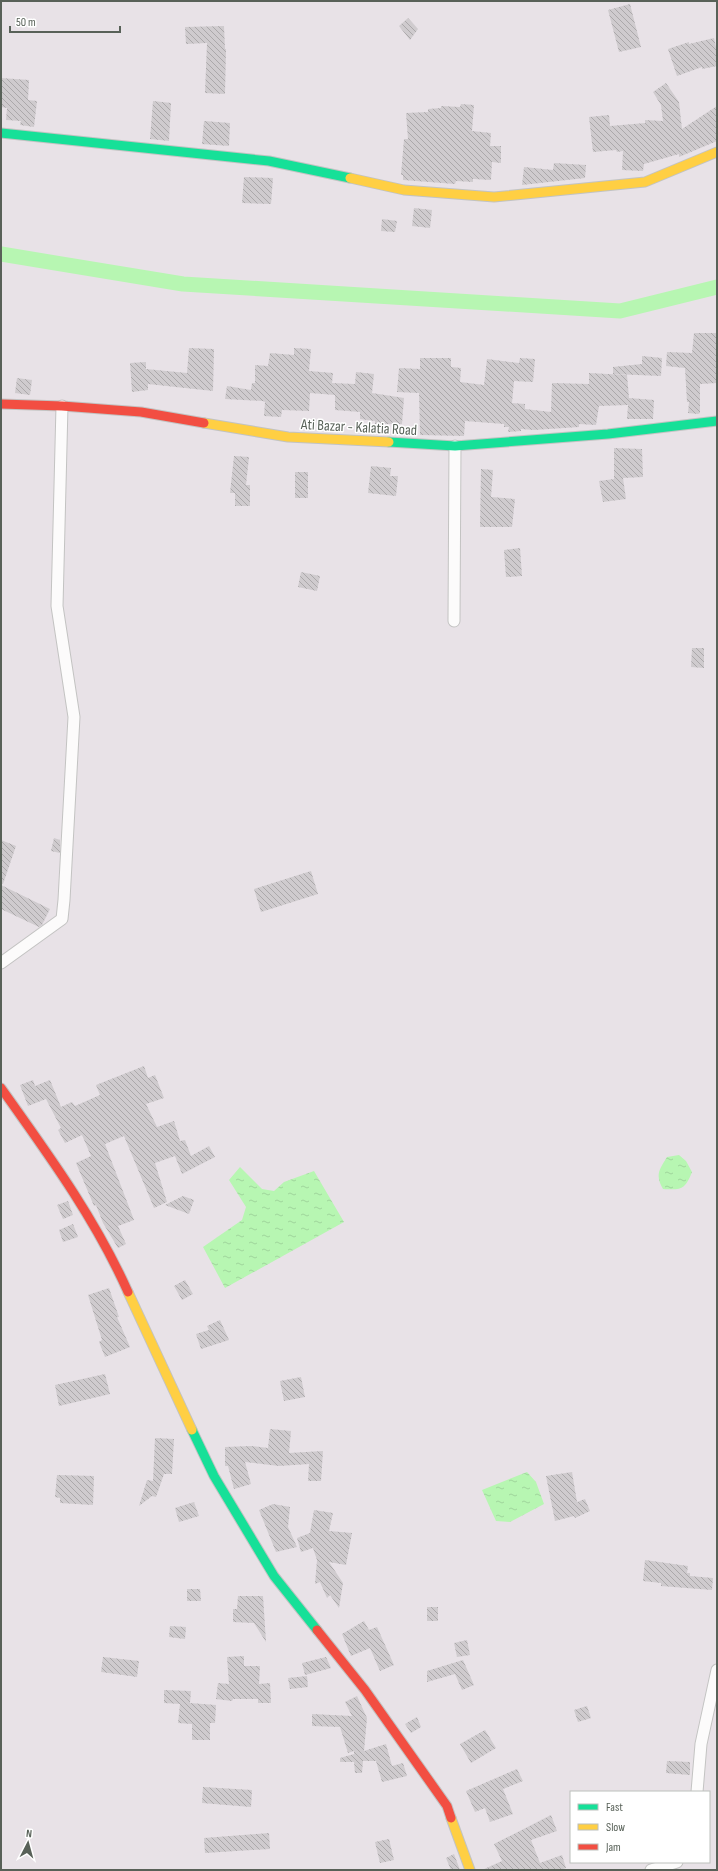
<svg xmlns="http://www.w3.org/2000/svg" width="718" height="1871" font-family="'Sofia Sans Condensed',sans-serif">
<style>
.water{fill:url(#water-ripples)}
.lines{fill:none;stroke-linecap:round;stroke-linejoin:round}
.canal{stroke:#b7f6b2;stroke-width:15}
.building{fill:url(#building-back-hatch)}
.street-casing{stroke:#c3c3c2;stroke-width:13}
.fast-casing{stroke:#c2c3c2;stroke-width:11}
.slow-casing{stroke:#c2c3c2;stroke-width:11}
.jam-casing{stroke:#c2c3c2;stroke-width:11}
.street{stroke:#fcfbfb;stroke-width:11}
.fast{stroke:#16e098;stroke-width:9}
.slow{stroke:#ffcf43;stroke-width:9}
.jam{stroke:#f24e42;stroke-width:9}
.labels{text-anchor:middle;stroke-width:3;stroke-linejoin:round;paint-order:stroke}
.street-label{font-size:15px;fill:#586158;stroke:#fff}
</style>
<defs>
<pattern id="water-ripples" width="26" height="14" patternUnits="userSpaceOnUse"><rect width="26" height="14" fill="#b7f6b2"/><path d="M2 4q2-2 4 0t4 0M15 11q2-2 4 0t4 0" fill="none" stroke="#9fd59b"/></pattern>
<pattern id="building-back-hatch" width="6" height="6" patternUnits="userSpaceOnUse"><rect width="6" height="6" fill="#cfcbce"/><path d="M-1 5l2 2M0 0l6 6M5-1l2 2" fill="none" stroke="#aba8aa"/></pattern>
</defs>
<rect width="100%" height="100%" fill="#e8e2e7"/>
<path class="water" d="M679 1155 686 1161 692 1172C685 1190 681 1190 663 1189 655 1175 659 1170 667 1157Z
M240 1167 262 1189 274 1191 284 1182 314 1171 344 1222 225 1288 203 1247 242 1220 246 1207 229 1180Z
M527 1472 536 1482 544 1504 510 1522 496 1521 482 1490Z"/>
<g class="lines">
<path class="canal" d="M1 254 183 284 620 311 717 287"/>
</g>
<path class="building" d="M630 4 641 47 619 52 608 10Z
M408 18 418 29 410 40 399 26Z
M224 26 225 49H226L225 94 205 93 207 43 186 44 185 27Z
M714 38 717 52V66L702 69V67L677 76 668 49 689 42V44Z
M1 78 29 80 28 100 37 101 34 127 20 125 21 121 6 120 7 108 1 107Z
M666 83 679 102 682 129 717 106V141L679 157V154L644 164 643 171 622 170 623 151 617 152 616 150 593 152 589 117 609 115 610 126 645 123V120L663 121 661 105 653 92Z
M153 101 171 103 169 141 150 139Z
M461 104 474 105 472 131 491 133 490 146H501V163L492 162 491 180 473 179V182L456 181 455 184 403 180V175H401L404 139H408L406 113 428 112V109L441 108V106L460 107Z
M204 121 230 123 229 146 202 144Z
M554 163 586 165 585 178 522 185 524 167 553 170Z
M244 177 273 178 271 204 242 203Z
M414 208 432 210 430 228 412 226Z
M382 219 397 221 395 232 381 231Z
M694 333H717V383L700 384V413L698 414 688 413 689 402H687L685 368 666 366 667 352 692 353Z
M189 348 214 349 213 391 148 384V390L132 392 130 363 146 362V369L187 373Z
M294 348 311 349 309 371 333 373 332 383 355 384 356 372 374 374 372 393 404 398 402 424H375V421L360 419V412L335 410V395L310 393 309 411 282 410 281 417 264 416 265 402 263 401 225 399 227 386 251 390 252 383H255V365L268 366 270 353 294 355Z
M642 356 662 358 661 376 613 374V367L642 364Z
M420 358H451V367L461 368 460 382 484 385 487 359 519 363 520 358 535 359 533 382 514 381 512 403 525 404V409L551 412 552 383 589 384V373L627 375 629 398 654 400 653 419H627L628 405 599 406 596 425 579 424V427L534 430 521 429V431L508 432 509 427H504V424L465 421 464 436 420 435 419 393 397 392 399 368 420 369Z
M17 378 32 380 30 395 15 393Z
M614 448 642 449 643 477 623 478 626 499 603 502 599 481 614 479Z
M234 456 249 457 246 485H250V506H235V493H230Z
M371 466 391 468 390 476H398L396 496 368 493Z
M481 469 493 470 491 497 515 499 512 527H480Z
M295 472H308V498H295Z
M520 548 522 576 506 577 504 550Z
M301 572 320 576 317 591 298 587Z
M692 648H704V668L691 667Z
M54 838 60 840V853L51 851Z
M1 840 16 846 3 884H1Z
M311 871 318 894 261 912 254 889Z
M1 885 50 909 42 925 39 927 1 909Z
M144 1066 148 1078 155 1075 164 1098 146 1104 157 1127 174 1121 180 1141 185 1140 191 1156 209 1146 215 1157 182 1174 175 1156 155 1163 167 1202 154 1208 124 1136 105 1144 134 1220 118 1226 126 1244 118 1248 103 1223 96 1205 94 1206 76 1163 91 1156 82 1135 65 1143 58 1130 61 1128 46 1099 28 1106 20 1085 33 1080 35 1086 50 1080 61 1107 72 1102 75 1106 100 1095 96 1085Z
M183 1196 194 1200 189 1214 165 1205Z
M68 1201 73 1215 63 1219 57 1205Z
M73 1224 78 1237 63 1242 59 1230Z
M185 1280 193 1294 182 1300 174 1286Z
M109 1288 119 1317H117L130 1347 105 1357 99 1342 102 1340 88 1295Z
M220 1320 229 1340 201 1349 196 1334 209 1330 207 1326Z
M105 1374 110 1394 59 1406 55 1385Z
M301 1377 305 1397 284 1401 280 1381Z
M270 1429 291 1431 289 1453 323 1451 321 1481H308L309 1464 279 1466 245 1462 251 1484 234 1489 228 1466H225V1447L251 1446 268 1448Z
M155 1438 174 1439 172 1474H164L156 1497 152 1496 139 1506 147 1480 153 1481Z
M572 1472 577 1502 585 1499 590 1511 575 1518 574 1516 555 1521 546 1476Z
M57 1475 94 1476 93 1505 60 1503V1498L55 1497Z
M194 1502 199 1516 179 1522 175 1508Z
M273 1504 290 1507 288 1527 297 1547 276 1552 259 1510Z
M314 1510 333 1513 329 1531 352 1533 346 1565 329 1562 343 1583 339 1608 330 1595 327 1598 320 1582 315 1584 317 1560 313 1548 301 1552 297 1538 310 1533Z
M645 1560 688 1566 687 1573H690V1576L713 1578 712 1590 661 1586V1583L643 1581Z
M187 1589H200L201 1601H187Z
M238 1596H263L266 1642 254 1623 233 1622V1609H237Z
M427 1607H438V1621H427Z
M364 1621 369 1630 377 1627 394 1665 380 1671 370 1648 351 1656 342 1634Z
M170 1626 186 1627 185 1639 169 1637Z
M467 1640 470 1655 457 1657 454 1643Z
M244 1656V1666H260L259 1684 270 1683 271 1703H258V1699H233L232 1701 216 1699 218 1683 229 1684 227 1657Z
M103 1657 139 1661 137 1677 101 1672Z
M326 1657 331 1668 305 1675 302 1663Z
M463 1660 474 1685 462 1690 455 1674 427 1682V1671Z
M307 1676 308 1687 290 1689 288 1678Z
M164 1690 191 1691 190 1703 216 1705 215 1723H210V1740H192V1724L178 1723 180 1704 164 1703Z
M357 1696 367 1718 364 1751 386 1744 392 1766 403 1763 407 1776 382 1782 376 1761H363L362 1773H355L354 1762H340V1758L354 1754V1751L348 1753 340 1727 312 1726V1714L352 1716 345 1702Z
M587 1706 591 1718 578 1722 574 1710Z
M417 1717 421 1727 411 1733 405 1724Z
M485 1730 496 1748 471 1763 460 1744Z
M667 1761 690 1762V1775L666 1773Z
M517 1769 523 1781 503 1789 513 1814 490 1822 485 1808 475 1812 466 1791Z
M203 1787 252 1790 251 1807 202 1803Z
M551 1815 557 1831 531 1840 540 1863 562 1855 566 1868 560 1870H482L502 1861 494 1844Z
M269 1833 270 1849 205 1853 204 1838Z
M389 1839 394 1860 380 1863 375 1842Z
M454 1854 460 1870H451L446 1858Z"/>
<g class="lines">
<g class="street-casing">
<path id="street" d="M454 621 455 446
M1 963 62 919 64 900 74 717 57 606 62 406
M697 1792 701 1744 717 1670
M651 1870 677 1862"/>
</g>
<g class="fast-casing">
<path id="fast" d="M1 133 269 161 350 178
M389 442 455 446 608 434 717 421
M192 1430 214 1476 274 1576 317 1630"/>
</g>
<g class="slow-casing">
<path id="slow" d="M350 178 404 190 494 197 645 182 717 152
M204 423 288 437 389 442
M128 1292 192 1430
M451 1818 470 1870"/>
</g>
<g class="jam-casing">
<path id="jam" d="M1 404 62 406 141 412 204 423
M1 1088C48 1154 95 1218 128 1292
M317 1630 365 1690 447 1806 451 1818"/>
</g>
<use href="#street" class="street"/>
<use href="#fast" class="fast"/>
<use href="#slow" class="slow"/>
<use href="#jam" class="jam"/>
</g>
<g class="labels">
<g class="street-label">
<text transform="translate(359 427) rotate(3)" y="5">Ati Bazar - Kalatia Road</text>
</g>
</g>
<rect width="718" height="1871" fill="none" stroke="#586158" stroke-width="4"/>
<rect x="570" y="1791" width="140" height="72" fill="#ffffff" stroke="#bcc0bc"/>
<rect x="578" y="1804" width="20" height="6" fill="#16e098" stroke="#bcc0bc"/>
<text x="606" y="1811" font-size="12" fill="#586158">Fast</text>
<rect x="578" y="1824" width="20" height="6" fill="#ffcf43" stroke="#bcc0bc"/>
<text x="606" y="1831" font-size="12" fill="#586158">Slow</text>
<rect x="578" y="1844" width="20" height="6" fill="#f24e42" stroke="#bcc0bc"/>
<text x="606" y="1851" font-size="12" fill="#586158">Jam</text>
<g transform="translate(28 1843) rotate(6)" stroke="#ffffff" stroke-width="3" paint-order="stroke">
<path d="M0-3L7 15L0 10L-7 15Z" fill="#586158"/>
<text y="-6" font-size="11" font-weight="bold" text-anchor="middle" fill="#586158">N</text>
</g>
<path d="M10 26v6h110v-6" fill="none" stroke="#586158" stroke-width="2"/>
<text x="16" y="26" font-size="12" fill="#586158" stroke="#ffffff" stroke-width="3" paint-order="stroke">50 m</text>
</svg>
